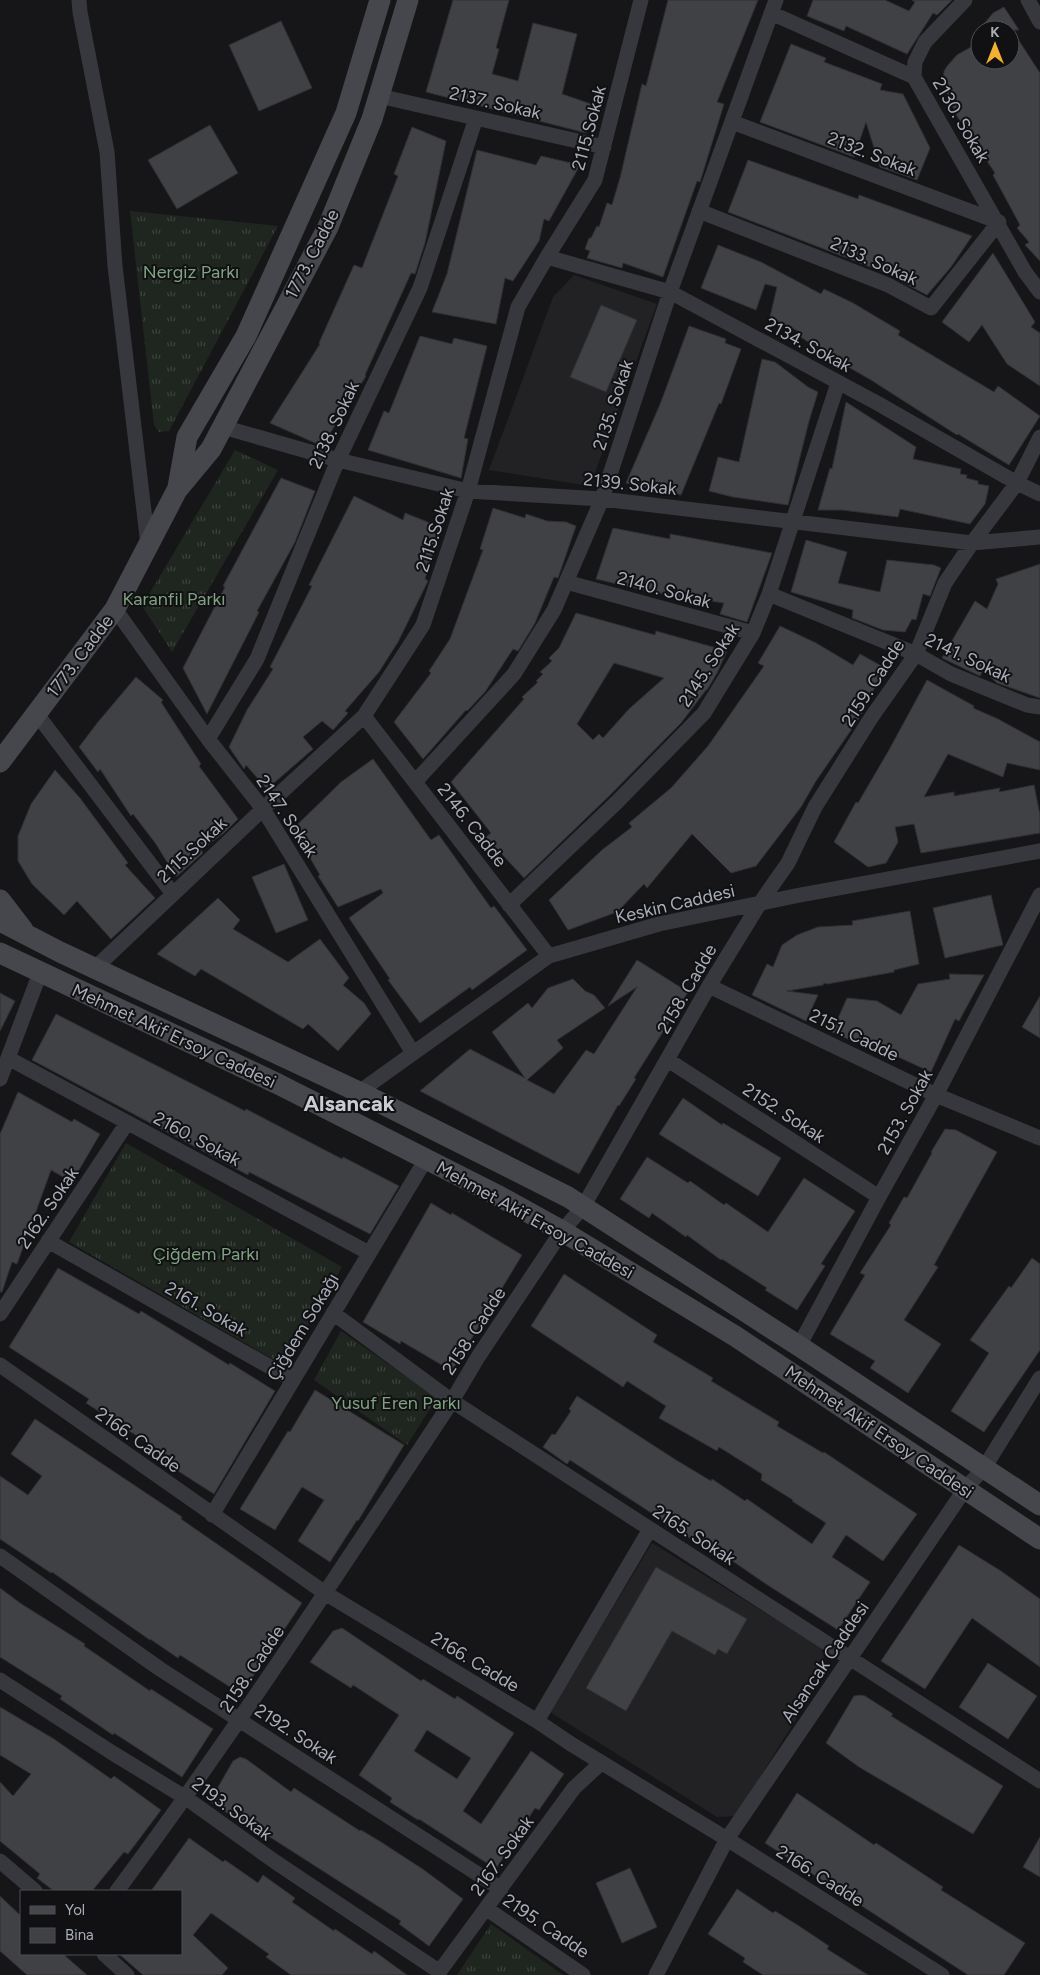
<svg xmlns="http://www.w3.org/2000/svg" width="1040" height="1975" font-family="Figtree,sans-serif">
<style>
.built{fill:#222225}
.grass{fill:url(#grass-tufts)}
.building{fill:#404145;stroke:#303034;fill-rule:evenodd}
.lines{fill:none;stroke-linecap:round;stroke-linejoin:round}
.street{stroke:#37383d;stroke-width:15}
.secondary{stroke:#45474d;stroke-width:21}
.labels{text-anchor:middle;stroke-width:4;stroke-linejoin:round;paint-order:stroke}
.street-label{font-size:18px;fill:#a8adb8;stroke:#111113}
.park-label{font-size:18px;fill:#7fa381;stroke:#111113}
.district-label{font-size:22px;font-weight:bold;fill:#c9ccd4;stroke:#111113}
</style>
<defs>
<pattern id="grass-tufts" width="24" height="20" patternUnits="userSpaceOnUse" patternTransform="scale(1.25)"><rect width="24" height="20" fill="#1e261f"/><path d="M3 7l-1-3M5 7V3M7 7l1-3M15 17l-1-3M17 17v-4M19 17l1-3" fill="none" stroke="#3c433d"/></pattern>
</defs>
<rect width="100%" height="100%" fill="#161618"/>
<path class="built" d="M574 275 657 304 590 486 489 470 553 297Z
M652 1543 821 1647 827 1669 736 1816 717 1817 550 1712Z"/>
<path class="grass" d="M130 211 278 226 169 431 159 432 154 425Z
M235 450 278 470 172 652 142 606Z
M126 1143 342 1267 285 1366 69 1242Z
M341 1331 437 1398 407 1445 314 1380Z
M491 1924 563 1975H457Z"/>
<path class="building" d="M453 0H509L496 48 499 49 492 74 518 81 533 23 577 34 562 94 594 105 586 133 426 92Z
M668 0H758L717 102 724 104 700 182 697 181 663 277 623 263 622 268 587 258 590 251 585 249 589 238H591L597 226 599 227 607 203 612 205 620 178 642 84 646 86Z
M813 0H885L909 11 915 2 912 0H952L937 15 933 13 907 54 846 26 844 31 807 16Z
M1004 7 1019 30H1012L1040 73V261L1025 245 1029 242 1017 228 1020 225 993 175 995 173 957 116 943 84 944 71 948 65 957 55 980 42V60H1010V30H979L993 13Z
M281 21 312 88 259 111 229 45Z
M791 44 826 58 824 62 882 84 880 90 903 94 930 148 917 180 880 167 866 122 854 157 760 122Z
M210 125 238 173 177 209 148 160Z
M412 127 446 141 425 243 415 274 411 273 365 375 366 376 322 446 270 423 320 344 319 343 354 265 362 268 398 176 394 174Z
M477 150 536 165 541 156 580 165 549 221 544 219 539 241 513 281 505 278 496 324 432 312 447 274Z
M748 160 858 199 859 195 972 236 951 267 927 295 898 280 899 278 728 212Z
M718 245 761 262 821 294 824 289 853 303 900 331 898 335 994 392 998 386 1040 416 1009 465 958 434 957 435 871 380 824 353 798 335 800 332 770 317 777 287 765 284 756 310 701 288Z
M993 253 1035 322 1031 327 1040 333V386L1007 364 982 325 969 342 942 322Z
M601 305 637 320 606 392 570 377Z
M689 326 726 339 725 343 741 349 721 404 719 403 681 495 626 483 661 402Z
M420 336 452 344 454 338 487 346 464 438 468 439 461 478 368 450 384 411 389 413Z
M762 359 775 362 808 387 818 392 809 421 788 505 733 497 709 491 718 457 739 462Z
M846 402 916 447 913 459 961 469 960 474 967 475 966 478 978 481V484L989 486 985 504 970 524 900 509 898 517 842 510H818L830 468 832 469Z
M281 478 315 491 295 542 257 611 259 612 207 714 183 668 225 587 223 586Z
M354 496 403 520 405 513 440 527 425 579 428 581 398 642 379 672 345 711 348 713 333 730 322 721 303 737 313 749 267 789 246 765 244 769 229 747 247 710 273 669 270 667 312 586 309 585Z
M493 508 525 518 526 514 547 521 566 522 576 526 558 578 554 577 535 623 518 651 513 649 485 692 467 711 466 710 423 759 394 722 431 673 429 671 450 639 483 550 480 549Z
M613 528 670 539V534L772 553 747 622 720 614 724 603 652 592 596 579Z
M806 540 847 552 838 583 880 592 887 560 934 565 941 568 930 596 923 594 916 620 912 619 905 632 883 630 852 618 853 610 791 592Z
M1040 564V698L997 683 983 670 980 676 942 658 975 601 987 609 998 584 996 579Z
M576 613 655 635 656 631 727 651 717 673 707 690H706L681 723 610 795 524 878 486 837 491 833 451 782 524 699 522 697 538 682 536 681 543 674 540 672 552 661 549 658 559 648ZM614 663 664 678 629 709 603 738 599 734 593 740 577 724Z
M780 626 816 643 853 665 860 654 885 668 858 720 816 781 801 807 756 866 731 873 692 834 647 888 644 884 617 912 568 930 549 900 602 850 632 827 629 823 671 788 708 746 764 666 758 663Z
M136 677 163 700 161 702 201 764 199 766 238 819 224 833 201 850 203 853 176 877 156 844 133 814 131 816 100 769 98 772 79 747 98 722Z
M927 680 974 706 973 708 998 719 1040 742V770L1007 763 1003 777 948 754 924 797 954 792V796L1000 788 999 792 1034 785 1040 815V833L921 853 914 824 895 827 898 842 886 863 868 867 834 842 856 802 858 803 889 750Z
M373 759 431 840 439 835 491 908 494 906 527 950 472 990 470 987 420 1023 388 980 390 979 349 918 383 893 381 889 338 907 318 876 320 875 293 829 341 782Z
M55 770 80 798 128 863 125 865 155 898 111 939 77 901 64 915 32 884 18 861V836L31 804Z
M284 864 308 920 276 933 252 877Z
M991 895 1003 945 945 958 933 908Z
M218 898 240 920 233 929 288 962 320 939 349 978 343 985 364 1003 371 1014 338 1051 308 1024 303 1029 201 969 195 976 157 954Z
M910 911 919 964 894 970V972L827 984 824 983 823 985 787 991 818 995 806 1021 752 995 767 964 773 967 782 945 797 935 818 927 853 925 852 921Z
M637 960 688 992 634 1078 636 1079 619 1106 618 1105 579 1174 420 1091 470 1049 525 1078 492 1032 528 1003 532 1008 548 988 573 979 585 991 594 995 605 1008 557 1040 563 1048 527 1080 554 1094 586 1050 594 1054 637 987 608 1006Z
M949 974 984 975 959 1021 955 1019 931 1072 872 1045 871 1049 832 1032 847 998 877 1001 901 1015 918 984 950 979Z
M0 993 15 1001 0 1031Z
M1040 996V1038L1022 1027Z
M56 1014 245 1111 246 1109 342 1159 343 1157 399 1186 370 1234 249 1172 248 1175 32 1060Z
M18 1092 72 1122 74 1119 100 1134 72 1182 51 1170 17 1264 12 1262 2 1292H0V1134Z
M683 1098 722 1125 723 1123 781 1158 758 1196 659 1134Z
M945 1129 956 1130 997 1152 934 1265 938 1267 904 1320 941 1344 908 1393 870 1368 875 1361 830 1334 865 1275 860 1273 891 1225 889 1223 904 1197 907 1198 932 1153 931 1152Z
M647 1157 688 1183 690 1181 724 1205 726 1203 768 1232 804 1178 855 1211 821 1264 825 1266 797 1310 765 1290 767 1288 722 1259 721 1260 687 1235 686 1237 652 1213 649 1218 620 1199Z
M431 1203 451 1215 452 1213 522 1255 452 1371 401 1341 400 1344 363 1322Z
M1032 1258 1040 1264V1350L984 1432 951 1411 989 1353 970 1340 1009 1286 1011 1288Z
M58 1268 139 1314 141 1311 229 1365 230 1363 275 1391 214 1494 164 1462 168 1456 86 1403 89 1399 9 1347Z
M564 1274 657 1335 653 1342 713 1378 711 1381 779 1422 777 1426 823 1453 824 1452 917 1514 883 1561 846 1535 832 1557 870 1582 838 1630 766 1584 702 1540 699 1544 570 1460 567 1464 543 1447 552 1434 555 1435 571 1411 569 1409 577 1396 676 1460 711 1481 712 1479 745 1501 747 1499 812 1544 826 1523 792 1501 793 1500 761 1480 762 1474 719 1447 717 1451 659 1418 666 1406 627 1381 623 1387 531 1326Z
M315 1390 404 1445 358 1521 357 1520 330 1562 298 1541 324 1500 302 1487 275 1530 240 1509 288 1431 290 1432Z
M35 1419 182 1517 181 1519 302 1603 241 1694 180 1655 178 1658 150 1639V1640L52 1572 51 1573 0 1539V1476L28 1495 42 1476 11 1454Z
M959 1545 1001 1571 1040 1599V1667L972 1618 925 1689 881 1661Z
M656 1567 747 1619 727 1654 718 1649 715 1655 672 1631 626 1711 586 1688Z
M0 1588 20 1603 85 1644 84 1646 150 1691 151 1689 213 1729 182 1777 114 1733 113 1735 60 1699 62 1696 0 1657Z
M342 1628 421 1681 423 1679 455 1699 457 1696 514 1733 463 1811 481 1824 531 1751 564 1774 539 1810 535 1808 496 1869 419 1819 418 1820 390 1802 392 1798 359 1775 399 1715 353 1685 351 1688 310 1662 333 1631ZM427 1730 471 1758 457 1779 414 1751Z
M988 1663 1037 1696 1008 1739 959 1707Z
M861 1695 865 1696 893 1714 891 1716 1003 1786 973 1834 859 1767 826 1743 854 1696Z
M0 1707 54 1739 111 1779 114 1776 161 1810 128 1854 124 1852 92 1891H54L37 1878 40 1874 0 1841V1782L13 1796 31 1774 0 1755Z
M240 1757 246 1759 291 1792 294 1788 360 1831 361 1830 381 1842 424 1870 463 1899 429 1946 399 1924 401 1921 248 1823 246 1826 210 1801 233 1761Z
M797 1793 874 1845 876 1843 943 1887 941 1890 1025 1943 1004 1975H968L765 1843Z
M1040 1837V1877L1023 1867Z
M189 1838 223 1862 225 1860 258 1883 263 1875 295 1898 292 1902 334 1931 335 1929 372 1954 374 1951 407 1975H291L266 1957 269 1954 211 1913 193 1935 228 1968 222 1975H143L119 1954H181V1891H151Z
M630 1868 657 1927 622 1943 596 1883Z
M737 1889 773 1913 775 1911 799 1926 829 1946 827 1949 868 1975H763L743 1962 745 1958 708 1934Z
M0 1896 21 1916V1954H63L87 1975H27L0 1951Z"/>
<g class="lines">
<path class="street" d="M79 0 80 12 107 152 115 266 148 545
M1028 0 1040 22
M771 13 914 77 1025 272 1040 292
M914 77 915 62 925 42 965 0
M379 96 604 147
M699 211 888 285 931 308 999 222 732 122
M547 257 670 292 877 403 1017 483 1040 494
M223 427 338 460 468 491 602 499 972 543 1040 537
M566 582 753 633
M769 594 916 654 951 674 1027 705 1040 707
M115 609 208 739 263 809 413 1053
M36 713 173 894
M364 716 549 956
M208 739 257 659 338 460 420 288 476 118
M415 782 514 674 554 610 602 499 670 292 776 0
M509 905 617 802 704 713 753 633 769 594 838 383
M94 969 263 809 364 716 423 625 468 491 518 307 547 257 595 180 641 0
M709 986 936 1095 1040 1138
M8 1058 369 1253
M668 1060 879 1197
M0 1079 40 973
M359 1092 549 956 659 924 795 896 1040 851
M48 1241 293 1380
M333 1313 452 1401 1040 1781
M0 1314 127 1123
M799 1346 879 1197 936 1095 1040 895
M0 1365 325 1593 537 1721 571 1744 727 1839 942 1975
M212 1515 426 1159
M0 1556 160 1669 501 1889
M0 1680 111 1752 186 1798 274 1861 440 1972
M537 1721 650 1529
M0 1861 35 1891
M117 1891C235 1732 343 1566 452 1401L478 1357 562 1231 583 1207 709 986 760 903 788 863 815 807 871 718 916 654 945 583 972 543 1017 483 1040 437
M487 1909 583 1975
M104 1954 127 1975
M437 1975 574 1788 601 1763
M656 1975 727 1839 965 1489 984 1468 1040 1378"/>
<path class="secondary" d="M178 487 187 437 246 336 346 113 380 0
M0 762 115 609 177 490 211 449 328 227 372 119 408 0
M0 900 23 930
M0 921 60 952 359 1092 568 1197 799 1346 1040 1505
M0 953 278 1084 497 1195 562 1231 735 1336 1040 1539"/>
</g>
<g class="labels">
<g class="street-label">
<text transform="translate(495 103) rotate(13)" y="6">2137. Sokak</text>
<text transform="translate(961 120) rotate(60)" y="6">2130. Sokak</text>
<text transform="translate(589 128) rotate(-75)" y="6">2115.Sokak</text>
<text transform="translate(872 154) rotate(21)" y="6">2132. Sokak</text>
<text transform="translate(312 254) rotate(-63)" y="6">1773. Cadde</text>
<text transform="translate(874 261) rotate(24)" y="6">2133. Sokak</text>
<text transform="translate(808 345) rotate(28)" y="6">2134. Sokak</text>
<text transform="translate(613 405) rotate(-72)" y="6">2135. Sokak</text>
<text transform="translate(334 425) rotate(-65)" y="6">2138. Sokak</text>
<text transform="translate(630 484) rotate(6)" y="6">2139. Sokak</text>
<text transform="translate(435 530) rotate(-72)" y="6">2115.Sokak</text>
<text transform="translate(664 590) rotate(15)" y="6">2140. Sokak</text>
<text transform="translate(80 656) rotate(-53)" y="6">1773. Cadde</text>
<text transform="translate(968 658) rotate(25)" y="6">2141. Sokak</text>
<text transform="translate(709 665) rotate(-57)" y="6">2145. Sokak</text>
<text transform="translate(873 683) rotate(-57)" y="6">2159. Cadde</text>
<text transform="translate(287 816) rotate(56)" y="6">2147. Sokak</text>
<text transform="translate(472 825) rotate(52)" y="6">2146. Cadde</text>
<text transform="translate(192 850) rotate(-43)" y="6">2115.Sokak</text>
<text transform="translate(675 904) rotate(-13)" y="6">Keskin Caddesi</text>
<text transform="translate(687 989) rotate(-60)" y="6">2158. Cadde</text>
<text transform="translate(854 1035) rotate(26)" y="6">2151. Cadde</text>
<text transform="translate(174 1036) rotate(25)" y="6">Mehmet Akif Ersoy Caddesi</text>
<text transform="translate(905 1112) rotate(-61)" y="6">2153. Sokak</text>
<text transform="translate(784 1113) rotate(33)" y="6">2152. Sokak</text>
<text transform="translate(197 1139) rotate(28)" y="6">2160. Sokak</text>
<text transform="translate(48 1208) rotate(-56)" y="6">2162. Sokak</text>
<text transform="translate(535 1220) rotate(29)" y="6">Mehmet Akif Ersoy Caddesi</text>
<text transform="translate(206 1309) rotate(30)" y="6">2161. Sokak</text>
<text transform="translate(303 1327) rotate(-59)" y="6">Çiğdem Sokağı</text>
<text transform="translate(474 1331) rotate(-57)" y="6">2158. Cadde</text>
<text transform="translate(879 1432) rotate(34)" y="6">Mehmet Akif Ersoy Caddesi</text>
<text transform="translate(138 1440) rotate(35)" y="6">2166. Cadde</text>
<text transform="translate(694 1535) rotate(33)" y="6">2165. Sokak</text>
<text transform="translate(475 1662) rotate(31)" y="6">2166. Cadde</text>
<text transform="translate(825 1662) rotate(-56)" y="6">Alsancak Caddesi</text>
<text transform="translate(252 1669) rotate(-56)" y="6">2158. Cadde</text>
<text transform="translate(296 1734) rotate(33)" y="6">2192. Sokak</text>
<text transform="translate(232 1809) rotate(36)" y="6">2193. Sokak</text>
<text transform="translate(502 1856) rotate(-54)" y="6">2167. Sokak</text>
<text transform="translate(820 1876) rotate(32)" y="6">2166. Cadde</text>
<text transform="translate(546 1926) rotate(34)" y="6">2195. Cadde</text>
</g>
<g class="park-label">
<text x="191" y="278">Nergiz Parkı</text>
<text x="174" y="605">Karanfil Parkı</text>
<text x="206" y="1260">Çiğdem Parkı</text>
<text x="396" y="1409">Yusuf Eren Parkı</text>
</g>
<g class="district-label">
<text x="349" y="1111">Alsancak</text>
</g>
</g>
<rect x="20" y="1890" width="162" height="65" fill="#111113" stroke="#4d4f55"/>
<rect x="30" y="1906" width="25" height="8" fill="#45474d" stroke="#4d4f55"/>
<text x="65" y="1915" font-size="15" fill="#a8adb8">Yol</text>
<rect x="30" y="1928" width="25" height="15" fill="#404145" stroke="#4d4f55"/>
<text x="65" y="1940" font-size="15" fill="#a8adb8">Bina</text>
<g transform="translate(995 45)"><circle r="24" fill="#111113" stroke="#4d4f55"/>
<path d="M0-4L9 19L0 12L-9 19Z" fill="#f2b134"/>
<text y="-8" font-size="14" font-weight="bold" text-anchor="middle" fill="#a8adb8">K</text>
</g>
</svg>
